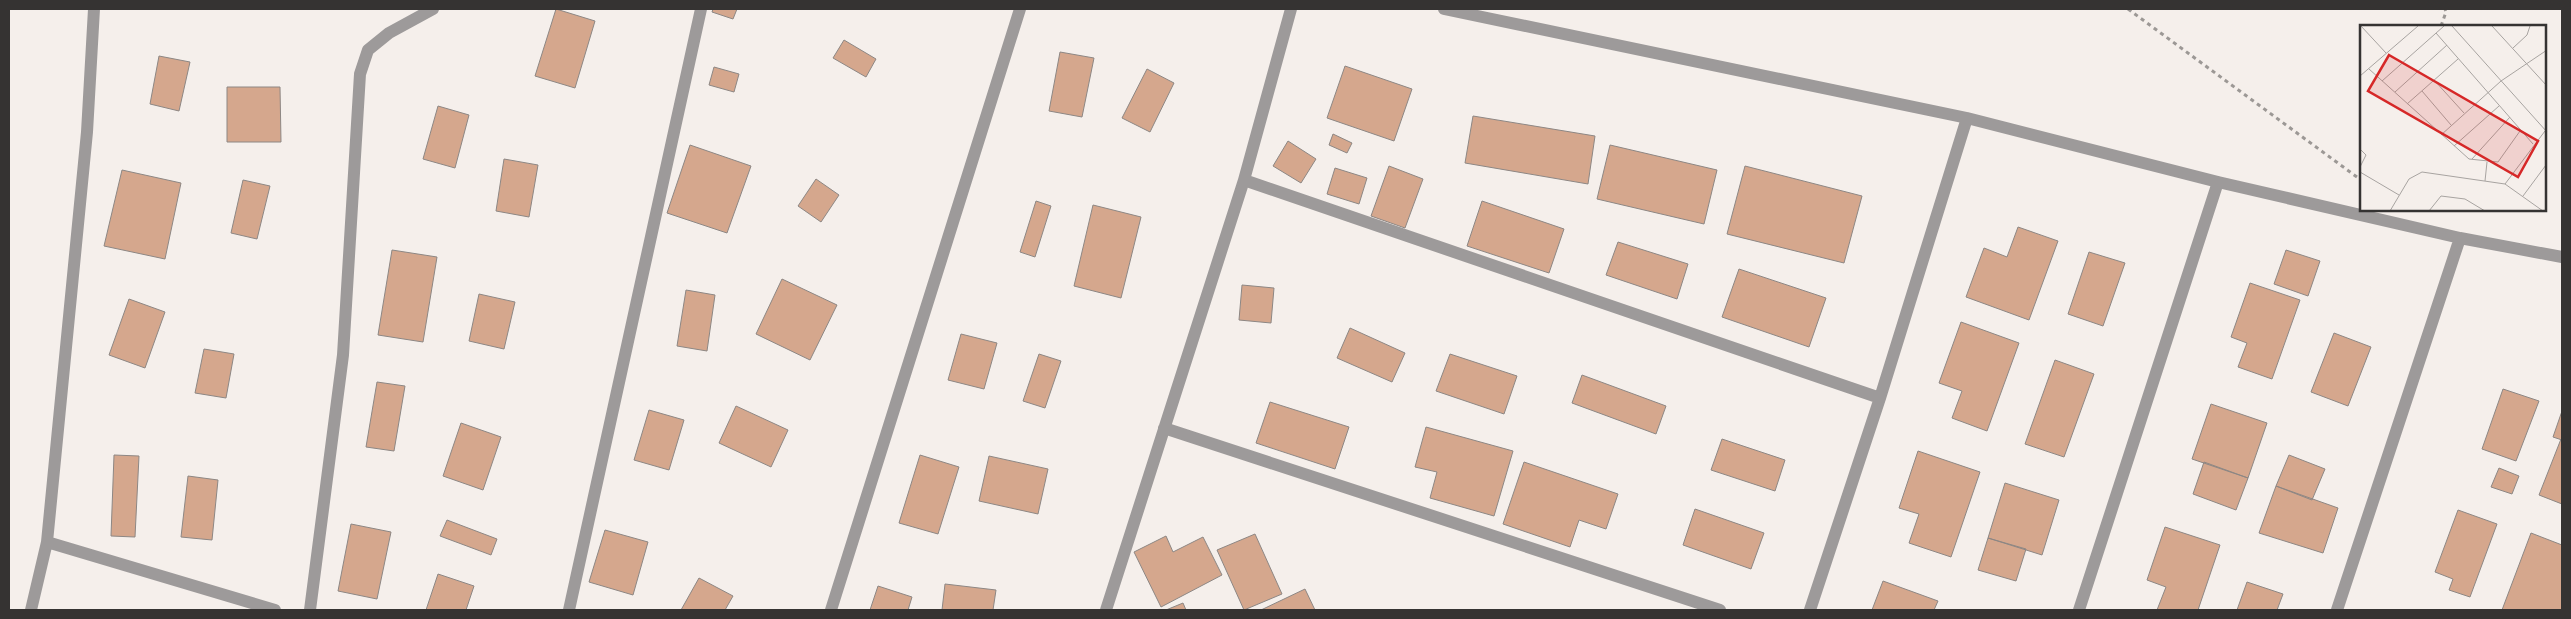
<svg xmlns="http://www.w3.org/2000/svg" width="2571" height="619" font-family="Ubuntu,sans-serif">
<style>
.building{fill:#d5a78d;stroke:#8d8784}
.lines{fill:none;stroke-linecap:round;stroke-linejoin:round}
.path{stroke:#9c9895;stroke-width:3;stroke-dasharray:4 4;stroke-linecap:butt}
.minor{stroke:#9d9a9a;stroke-width:12}
.inset-road{fill:none;stroke:#a8a4a1;stroke-width:1}
.view{fill:#d62828;fill-opacity:0.15;stroke:#d62828;stroke-width:2.5}
.inset-edge{fill:none;stroke:#353332;stroke-width:2.5}
</style>
<rect width="100%" height="100%" fill="#f5efeb"/>
<path class="building" d="M556 9 595 21 575 88 535 76Z
M713 9H737L733 19 712 12Z
M844 40 876 59 866 77 833 58Z
M1060 52 1094 58 1082 117 1049 111Z
M159 56 190 62 179 111 150 104Z
M1345 66 1412 89 1394 141 1327 118Z
M714 67 739 74 734 92 709 85Z
M1147 69 1174 83 1150 132 1122 118Z
M227 87H280L281 142H227Z
M438 106 469 115 455 168 423 159Z
M1473 116 1595 136 1588 184 1465 163Z
M1333 134 1352 143 1347 153 1329 145Z
M1288 141 1316 159 1301 183 1273 166Z
M690 145 751 166 727 233 667 213Z
M1610 145 1717 170 1704 224 1597 199Z
M504 159 538 165 529 217 496 211Z
M1389 166 1423 179 1405 228 1371 216Z
M1745 166 1862 196 1844 263 1727 234Z
M1335 168 1367 178 1359 204 1327 194Z
M122 170 181 183 165 259 104 246Z
M816 179 839 195 821 222 798 206Z
M243 180 270 186 257 239 231 233Z
M1036 201 1051 206 1035 257 1020 252Z
M1482 201 1564 229 1549 273 1467 246Z
M1093 205 1141 217 1121 298 1074 286Z
M2018 227 2058 241 2029 320 1966 297 1984 248 2007 257Z
M1618 242 1688 264 1677 299 1606 275Z
M392 250 437 257 423 342 378 335Z
M2286 250 2320 261 2308 296 2274 284Z
M2089 252 2125 263 2103 326 2068 314Z
M1739 269 1826 298 1809 347 1722 317Z
M782 279 837 305 810 360 756 334Z
M2250 283 2300 300 2272 379 2238 367 2247 343 2231 337Z
M1242 285 1274 288 1271 323 1239 320Z
M686 290 715 295 707 351 677 346Z
M479 294 515 302 504 349 469 341Z
M129 299 165 312 145 368 109 355Z
M1961 322 2019 343 1987 431 1952 418 1962 391 1939 383Z
M1350 328 1405 353 1392 382 1337 358Z
M2334 333 2371 347 2348 406 2311 392Z
M961 334 997 343 984 389 948 380Z
M204 349 234 354 226 398 195 393Z
M1039 354 1061 361 1045 408 1023 401Z
M1450 354 1517 376 1504 414 1436 391Z
M2055 360 2094 374 2064 457 2025 444Z
M1582 375 1666 406 1656 434 1572 403Z
M377 382 405 386 394 451 366 447Z
M2503 389 2539 401 2516 461 2482 449Z
M1270 402 1349 427 1335 469 1256 443Z
M2211 404 2267 423 2248 478 2192 459Z
M736 406 788 430 771 467 719 443Z
M649 410 684 420 669 470 634 460Z
M2562 411V440L2553 437Z
M461 423 501 437 483 490 443 476Z
M1426 427 1513 451 1494 516 1430 498 1437 472 1415 467Z
M1722 439 1785 460 1775 491 1711 470Z
M2561 439 2562 440V504L2539 495Z
M1918 451 1980 472 1951 557 1909 543 1919 514 1899 508Z
M114 455 139 456 135 537 111 536Z
M920 455 959 467 938 534 899 523Z
M2289 455 2325 469 2312 500 2276 486Z
M989 456 1048 469 1038 514 979 501Z
M1524 462 1618 494 1606 529 1579 520 1570 547 1503 524Z
M2204 462 2248 478 2236 510 2193 494Z
M2499 468 2519 476 2512 494 2491 487Z
M188 476 218 480 212 540 181 537Z
M2005 483 2059 500 2042 555 1988 538Z
M2276 486 2338 508 2323 553 2259 533Z
M1695 509 1764 533 1751 569 1683 545Z
M2458 510 2497 524 2470 597 2449 590 2453 579 2435 572Z
M447 520 497 539 491 555 440 536Z
M351 524 391 532 377 599 338 591Z
M2165 527 2220 545 2198 610H2157L2166 587 2147 580Z
M605 530 648 542 633 595 589 582Z
M2531 533 2562 545V610H2502Z
M1255 534 1282 594 1244 610 1217 550Z
M1166 536 1173 552 1203 537 1222 575 1161 607 1134 552Z
M1988 538 2026 549 2016 581 1978 570Z
M438 574 474 586 466 610H426Z
M699 578 733 596 725 610H681Z
M1883 581 1938 601 1934 610H1872Z
M2247 582 2283 594 2277 610H2237Z
M945 584 996 590 993 610H942Z
M878 586 912 597 908 610H870Z
M1305 589 1315 610H1261Z
M1183 603 1186 610H1166Z"/>
<g class="lines">
<path class="path" d="M2128 9 2361 180
M2441 26 2446 12 2445 9"/>
<path class="minor" d="M1444 9 1967 118 2218 182 2460 238 2562 257
M1244 180 1880 398
M1164 428 1720 610
M47 542 275 610
M31 610 47 542 87 132 94 9
M310 610 343 355 360 74 368 50 389 33 433 9
M569 610 701 9
M831 610 1020 9
M1106 610 1244 180 1291 9
M1810 610 1880 398 1967 118
M2079 610 2218 182
M2337 610 2460 238"/>
</g>
<g transform="translate(2360 25)">
<rect width="186" height="186" fill="#f5efeb"/>
<path class="inset-road" d="M1 1 26 28M92 1 187 107M132 1 187 61M76 8 173 119M153 23 167 10 170 1M9 44 109 134 138 137 160 106M0 51 58 1M74 55 104 88M22 56 84 1M62 66 91 100M35 67 87 20M47 79 98 34M81 110 141 56 187 25M94 121 139 81M0 124 6 130 0 142M112 134 150 92M0 147 39 170M125 156 127 137M145 159 185 106M163 171 186 140M30 186 49 154 62 147 145 159 183 186M69 186 81 171 105 174 125 186"/>
<path class="view" d="M29 30 178 116 158 152 8 66Z"/>
<rect width="186" height="186" class="inset-edge"/>
</g>
<rect width="2571" height="619" fill="none" stroke="#353332" stroke-width="20"/>
</svg>
